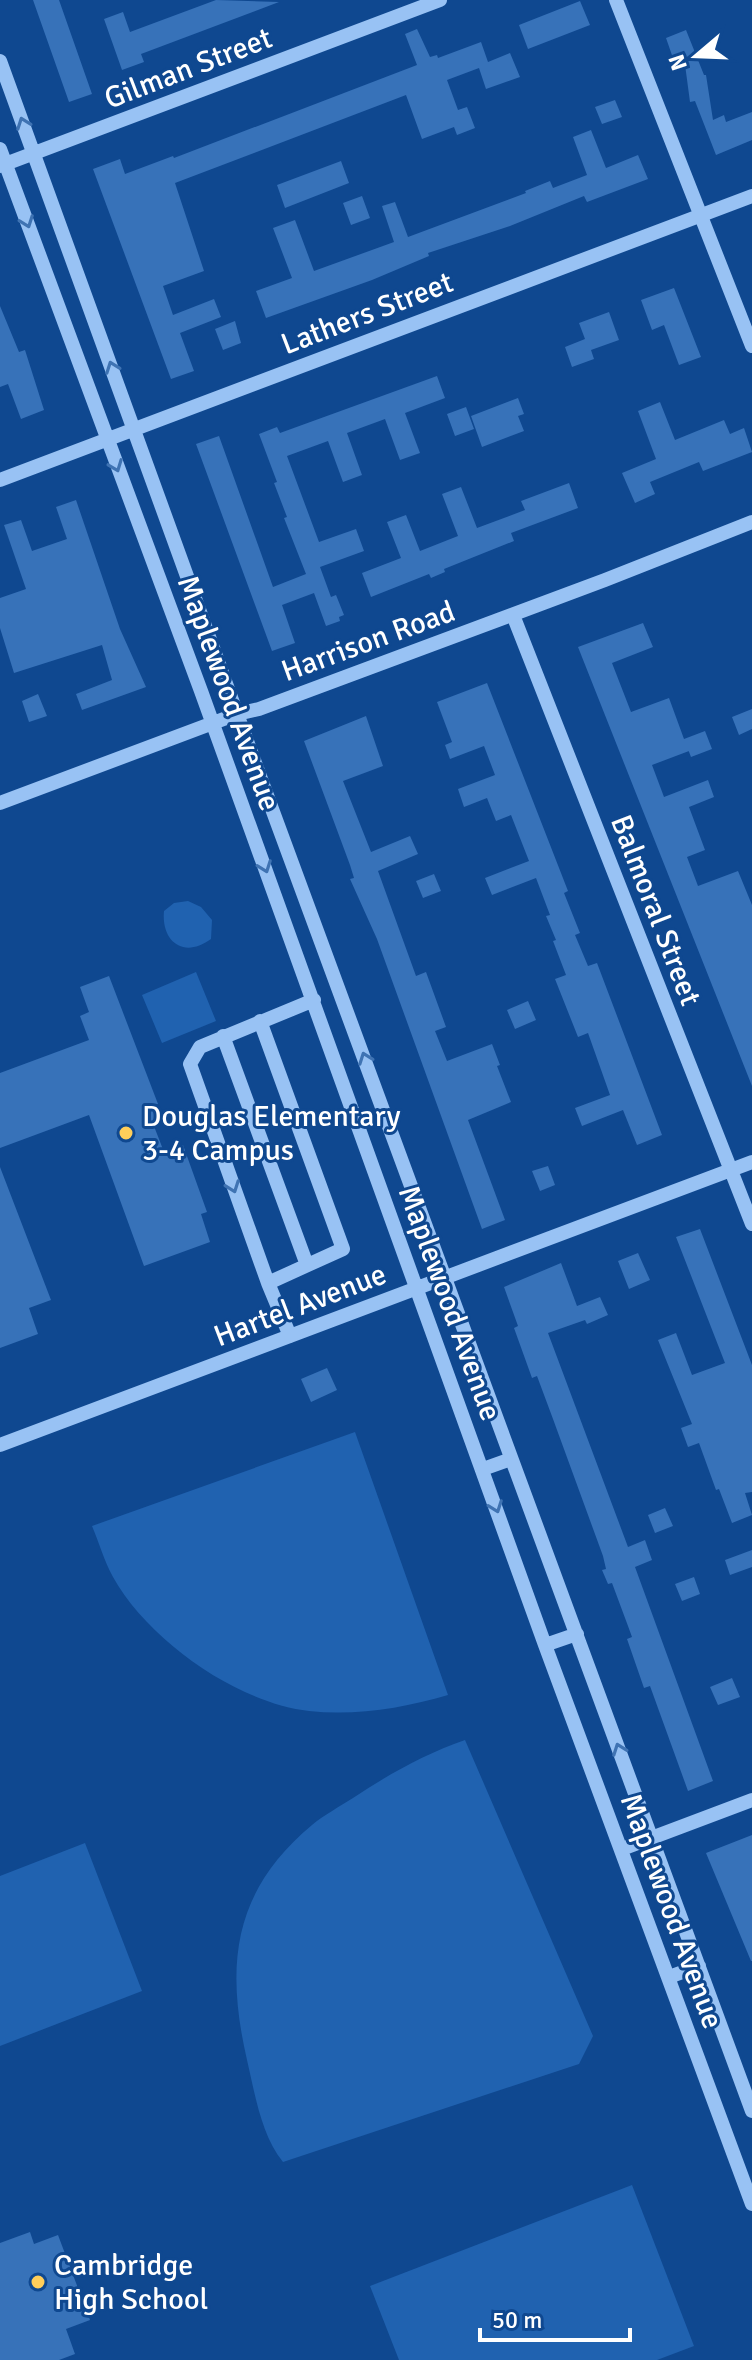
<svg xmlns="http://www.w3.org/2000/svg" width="752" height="2360" font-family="Signika,sans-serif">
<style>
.green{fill:#2062b0}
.building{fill:#3772b9}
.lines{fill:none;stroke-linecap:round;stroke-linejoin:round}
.minor{stroke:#98c2f4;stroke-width:14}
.oneway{stroke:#3f73b3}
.poi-dot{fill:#ffce5a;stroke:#0f4890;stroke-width:3}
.labels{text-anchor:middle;stroke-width:6;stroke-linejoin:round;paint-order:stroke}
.street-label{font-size:30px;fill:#fff;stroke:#0f4890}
.poi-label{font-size:30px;fill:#fff;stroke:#0f4890;text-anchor:start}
</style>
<rect width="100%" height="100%" fill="#0f4890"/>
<path class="green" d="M188 901 201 907 212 920 211 939C184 959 161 942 164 911L174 903Z
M196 972 216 1021 162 1043 142 995Z
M355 1432 448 1695C404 1708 356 1716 309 1711 237 1703 148 1640 113 1577 104 1561 99 1542 92 1526Z
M465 1740 593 2036 579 2064 283 2162C261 2135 255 2094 247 2060 225 1964 233 1891 312 1825 324 1815 339 1807 353 1798 389 1774 425 1754 465 1740Z
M85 1843 142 1991 0 2046V1876Z
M632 2185 694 2346 657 2360H399L370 2286Z"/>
<path class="building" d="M33 0H59L92 94 69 102Z
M216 0 279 2 141 54 144 62 122 70 104 19 123 12 130 32Z
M580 1 590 25 528 49 519 25Z
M417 29 430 57 437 55 438 58 481 42 488 62 510 53 520 77 486 89 479 68 447 80 458 110 467 107 475 128 457 135 454 127 422 139 406 95 175 183 204 271 163 286 173 315 214 299 221 317 180 333 194 371 171 379 93 169 120 159 125 174 173 156 174 158 417 65 405 34Z
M686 30 704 75H706L713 120 724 115 726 122 752 112V140L716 155 695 101 690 102 684 57 674 61 666 38Z
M615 100 622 117 602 124 595 107Z
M591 130 606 168 638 155 648 179 587 202 584 196 510 226 428 253 429 256 372 280 266 318 256 291 292 278 273 228 295 220 314 271 394 242 382 206 395 202 408 237 526 193 525 191 550 181 553 188 587 175 573 137Z
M341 161 349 183 285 208 277 185Z
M362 196 370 218 351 225 343 203Z
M674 288 701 357 679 365 664 325 652 330 641 300Z
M0 306 19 352 25 350 44 410 21 419 8 384 0 387Z
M609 312 619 340 591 350 594 359 572 367 565 347 585 339 579 323Z
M235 321 241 343 223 350 215 329Z
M437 376 445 398 405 413 420 453 400 460 385 419 347 433 362 475 343 482 328 441 287 456 319 542 356 529 364 551 320 567 331 597 336 595 344 615 339 617 340 621 326 626 314 593 282 605 295 643 272 651 196 444 219 436 273 587 306 574 284 518 287 517 274 483 277 482 259 434 277 427 280 433Z
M518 398 524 414 518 416 524 431 482 447 471 416Z
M660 402 675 440 724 420 730 434 744 428 752 452 703 471 699 462 650 482 655 494 635 503 622 473 656 459 638 411Z
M466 407 474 429 455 436 447 414Z
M569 483 578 508 511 533 514 541 444 569 445 572 431 578 429 574 371 597 362 573 401 558 387 522 406 515 420 551 458 536 442 494 461 487 477 528 525 510 521 501Z
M76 500 120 629 146 687 82 710 76 694 112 680 102 645 14 673 0 628V598L26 589 4 525 21 520 32 551 67 539 56 507Z
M643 623 653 647 612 663 631 712 669 698 684 739 705 731 712 749 691 757 686 744 689 751 652 765 664 797 708 780 714 797 689 807 705 850 687 857 698 886 738 871 752 905V1086L578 647Z
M487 683 568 891 564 893 580 933 575 935 588 966 597 963 662 1135 637 1145 623 1110 582 1126 575 1108 610 1095 588 1033 578 1037 555 979 566 975 553 941 556 940 546 916 550 915 536 878 492 895 485 878 529 861 511 815 496 821 487 798 464 807 458 789 495 775 484 746 450 759 445 745 452 742 437 702Z
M38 694 47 716 29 722 22 701Z
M752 709V729L739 735 732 717Z
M366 716 383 766 343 781 371 852 410 836 418 854 378 871 416 976 426 972 446 1027 435 1031 447 1061 492 1044 500 1065 497 1066 511 1102 468 1120 505 1220 482 1229 377 939 350 879 354 878 350 865 304 741Z
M434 874 441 891 423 898 416 881Z
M109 976 158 1104 154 1106 159 1118 152 1121 164 1152 183 1145 207 1212 201 1214 210 1242 144 1266 89 1115 0 1148V1073L89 1040 80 1016 89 1012 80 987Z
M528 1001 536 1020 515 1029 507 1010Z
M548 1166 555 1185 540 1191 532 1171Z
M0 1167 51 1300 29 1308 38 1334 0 1348Z
M700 1229 752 1365V1492L745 1493 752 1515 732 1523 719 1489 716 1490 699 1443 688 1447 681 1428 692 1424 658 1340 676 1333 692 1375 725 1363 676 1237Z
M638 1253 650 1280 629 1289 618 1261Z
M561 1263 577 1306 600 1297 608 1315 587 1324 585 1320 548 1333 628 1547 645 1540 652 1560 635 1567 713 1781 688 1791 650 1686 644 1688 627 1639 632 1637 628 1626 612 1583 608 1584 602 1570 606 1569 603 1556 553 1419 537 1376 532 1378 514 1328 518 1326 504 1287Z
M327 1368 337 1390 311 1402 301 1379Z
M665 1508 673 1526 655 1533 648 1515Z
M752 1550V1567L730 1575 725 1560Z
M694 1577 700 1594 682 1601 675 1584Z
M732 1678 740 1697 718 1705 710 1687Z
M752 1835V1961H751L706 1853Z
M30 2232 34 2244 58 2235 90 2320 66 2329 75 2354 59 2360H0V2243Z"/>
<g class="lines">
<path class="minor" d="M616 0 752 346
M0 61 237 714 752 2111
M0 149 201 691 545 1645 752 2204
M0 166 440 0
M0 480 752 196
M513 615 752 1224
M0 803 237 714 259 709 605 580 752 522
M260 1021 343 1249 268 1283
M223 1036 307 1265
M290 1336 268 1283 190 1064 200 1047 314 1000
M0 1445 752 1162
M483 1469 511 1459
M545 1645 577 1634
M622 1849 752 1800
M669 1977 699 1966"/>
</g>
<defs><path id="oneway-chevron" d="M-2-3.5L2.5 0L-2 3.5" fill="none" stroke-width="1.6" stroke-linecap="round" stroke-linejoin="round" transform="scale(2)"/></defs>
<g class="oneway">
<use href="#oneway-chevron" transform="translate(23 123) rotate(-110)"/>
<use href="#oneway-chevron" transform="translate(27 222) rotate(70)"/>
<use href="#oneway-chevron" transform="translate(112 367) rotate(-110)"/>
<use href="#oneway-chevron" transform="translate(116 466) rotate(69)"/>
<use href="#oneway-chevron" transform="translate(265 867) rotate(70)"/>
<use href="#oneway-chevron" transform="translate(365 1058) rotate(-110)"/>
<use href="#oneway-chevron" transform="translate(233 1187) rotate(70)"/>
<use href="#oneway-chevron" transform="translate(496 1507) rotate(70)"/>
<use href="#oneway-chevron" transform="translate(619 1749) rotate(-110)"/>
</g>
<g class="poi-dot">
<circle cx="126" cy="1133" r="8"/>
<circle cx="38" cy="2282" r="8"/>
</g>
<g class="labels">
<g class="street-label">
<text transform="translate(188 68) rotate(-21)" y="10">Gilman Street</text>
<text transform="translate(367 313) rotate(-21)" y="10">Lathers Street</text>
<text transform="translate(368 641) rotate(-20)" y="10">Harrison Road</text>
<text transform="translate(229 693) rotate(70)" y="10">Maplewood Avenue</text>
<text transform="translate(656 910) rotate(69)" y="10">Balmoral Street</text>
<text transform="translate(450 1303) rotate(70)" y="10">Maplewood Avenue</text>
<text transform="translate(300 1305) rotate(-21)" y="10">Hartel Avenue</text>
<text transform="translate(672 1911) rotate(70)" y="10">Maplewood Avenue</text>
</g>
<g class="poi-label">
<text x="142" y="1126">Douglas Elementary<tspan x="142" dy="34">3-4 Campus</tspan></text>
<text x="54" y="2275">Cambridge<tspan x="54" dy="34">High School</tspan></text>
</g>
</g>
<g transform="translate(696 56) rotate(251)" stroke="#0f4890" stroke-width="6" paint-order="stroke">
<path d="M0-6L14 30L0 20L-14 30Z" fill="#ffffff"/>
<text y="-12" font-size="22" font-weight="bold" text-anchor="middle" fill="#ffffff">N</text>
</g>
<path d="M480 2328v12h150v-12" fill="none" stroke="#ffffff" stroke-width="4"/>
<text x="492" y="2328" font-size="24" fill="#ffffff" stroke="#0f4890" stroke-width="6" paint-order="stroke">50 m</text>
</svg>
